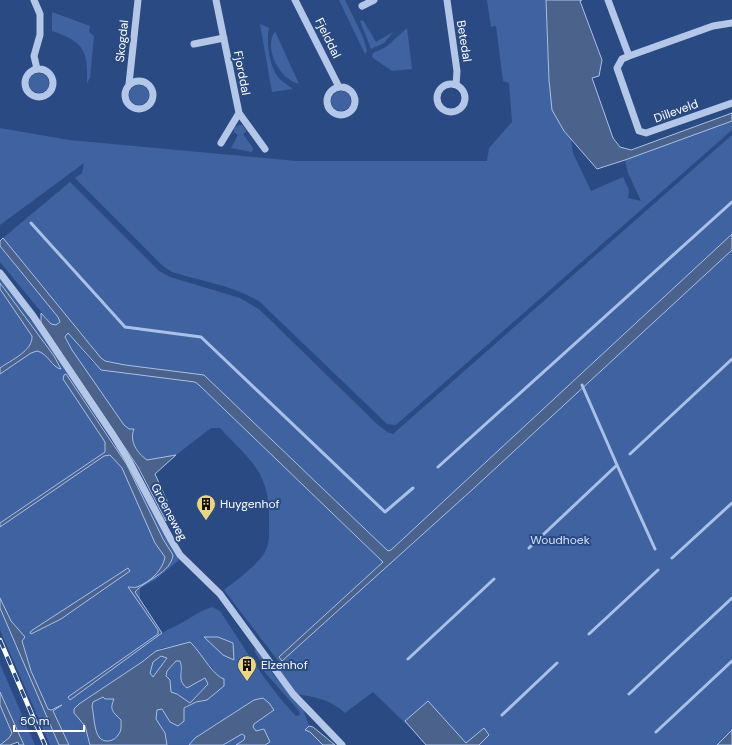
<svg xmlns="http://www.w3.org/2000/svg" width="732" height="745" font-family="'DM Sans',sans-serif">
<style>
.green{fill:#3f63a0}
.water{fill:#4b628b;stroke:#a9c1e7;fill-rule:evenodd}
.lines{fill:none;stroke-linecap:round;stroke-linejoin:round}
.stream{stroke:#a9c1e7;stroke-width:3}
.minor{stroke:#b4c7e7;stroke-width:7}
.rail-casing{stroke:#fff;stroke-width:4.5}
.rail{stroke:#2a4a84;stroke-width:3;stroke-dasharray:9;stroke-linecap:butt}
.labels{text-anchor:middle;stroke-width:4;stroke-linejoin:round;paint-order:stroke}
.street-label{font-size:12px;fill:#fff;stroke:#2a4a84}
.poi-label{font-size:12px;fill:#fff;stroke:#2a4a84;text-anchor:start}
.park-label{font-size:12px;fill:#d7e3f6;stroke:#2a4a84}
</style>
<rect width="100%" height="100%" fill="#2a4a84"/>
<path class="green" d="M339 0H345L363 37 367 51 365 54Z
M487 0H546L549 80 564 131 571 139 573 153 591 191 623 177 629 190 628 198 641 201 628 173 625 160 732 121V130L396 425 387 424 260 302C236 286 200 281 172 272L163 266 75 178 82 173 84 163 0 225V128L69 140 297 161H487L489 148 512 122 509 83 503 81 496 26 491 27Z
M52 12 90 26 89 32 94 36 90 78 87 83C88 50 84 42 52 31Z
M363 20 376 42 393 32 384 43 371 49 360 21Z
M260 24 269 28C266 42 269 65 278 77 281 81 288 85 293 89L272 92Z
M407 28 412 69 392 71 373 58 372 56 373 53 386 47Z
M275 31 299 84C280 80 263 49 275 31Z
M29 83a10 10 0 1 1 20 0a10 10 0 1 1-20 0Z
M129 95a10 10 0 1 1 20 0a10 10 0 1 1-20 0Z
M331 101a10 10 0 1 1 20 0a10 10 0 1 1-20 0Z
M239 125H242L247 131 243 134 253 148 252 152 231 148 238 135 234 132V128Z
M732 135V745H428L373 692 345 713C331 700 316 697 297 694L278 669 280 667 277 663 279 662 224 590C236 580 260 564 266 550 270 542 269 531 269 522 270 471 252 463 220 428H211L176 455 147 460C131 450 135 434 124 425L72 350 65 337 68 333 93 363 195 382 199 385 383 562 280 657 388 560 342 507 204 375 125 365 105 361 101 358 3 238 70 182 159 271 170 277 240 298 260 310 377 424 387 432 393 434Z
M0 246 58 317 60 322 56 325 51 324 0 262Z
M0 278 21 305 117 446 138 481 167 540 179 560 155 580 140 588V605L158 630V634L69 697 70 699 167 630C183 624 196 612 212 607L220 611C244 647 266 685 296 716L300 715 299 711 263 670 261 662 254 650 256 649 273 674 303 708 309 726 305 730 310 732 323 745H265L270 742 263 729 255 731 253 727 254 724 274 710 263 698 254 700 195 738 189 745H167L165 733 156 719 157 710 162 708 170 722 184 721V709L196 702 207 700 217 677 212 668 187 644 162 648 156 651 142 662 79 704 76 716 85 726 90 745H69L53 711 62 706 48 709 31 671 22 641 25 637 11 621 0 598V527L117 446 114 443 66 374 64 379 105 442V452L0 523V374L31 352 37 351 46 354 62 368 0 283Z
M0 289 32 336C33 351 11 360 0 368Z
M0 608 59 745H50L0 630Z
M164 656 167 658 153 677 150 673C151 664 155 657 164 656Z
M176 661H180L181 664 180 673 197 683 205 678 208 683 190 703 177 694 171 692 170 680 166 676 167 671Z
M0 664 35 745H24L0 692Z
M103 697 114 699C118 711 129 736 111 740 107 742 102 741 99 737 94 730 94 715 92 706V702Z
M0 705 12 733 9 738 0 745Z
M239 734 245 736 244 740 236 745H223Z"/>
<path class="water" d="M546 0H582L580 1 602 60 599 76 592 78 613 138 620 147 631 150 732 113V121L625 160 597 169 564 131 552 110 549 80Z
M732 234V250L473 489 282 661 279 657 383 562 199 385 195 382 101 370 68 333 65 337 72 350 124 425 129 429H134C129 441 137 453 147 460L176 455 155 474 167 501 166 521 138 467 41 323V313L51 324 56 325 60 322 58 317 0 246V241L3 238 101 358 105 361 125 365 204 375 388 551 391 550Z
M0 283 54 356 61 369C52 368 48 353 37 351L31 353 0 374V368C11 360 33 351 32 336L0 289Z
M66 374 127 465 163 539 173 555C171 573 145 580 135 592L162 633 70 700 68 697 158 634V630L128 587C131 587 134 588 137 587 150 582 163 570 165 557L155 543 122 468 110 455 104 456 0 527V523L105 452V442L63 379 64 375Z
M128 568 130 571 61 619 31 634 30 632 34 629Z
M0 598 11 621 25 637 22 641 31 671 48 709 51 710 62 705 53 711 69 745H59L0 608Z
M204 637H218L233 643 234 660 223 655Z
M190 642C201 652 212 675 224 679V686L207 700 196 702 184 708V721L178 726 170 722 162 709 157 710 156 719 165 733 167 745H90L85 726 74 713V709L79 704 142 662 156 651ZM161 656 167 658 153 677 150 673 153 662ZM176 661H180C184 671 176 680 187 688L203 679 205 678 208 684 190 703 177 694 171 692 170 680 166 676 167 671ZM103 697 105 699H114C109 710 113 712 121 720 121 725 122 731 118 735 115 741 104 744 99 737 94 730 94 715 92 706L93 702Z
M0 692 24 745H19L18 742 10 745H0L9 738 12 733 0 705Z
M263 698 269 703 274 710 254 724 253 727 256 731 264 729 270 742 265 745H236L244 740 245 736 242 734 223 745H189L195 738 254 700Z
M428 701 466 743 484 728 489 735 479 745H426L405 721Z
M309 726 313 727 335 745H323L310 732 305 730Z
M732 730V745H717Z"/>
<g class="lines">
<path class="stream" d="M31 223 125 327 201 337 385 512 413 488
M582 385 617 465 655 549
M630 454 732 359
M438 467 732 202
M529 548 617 465
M672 558 732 503
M589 634 658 570
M408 659 494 579
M629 694 732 598
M502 715 557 663
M656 732 732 661"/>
<path class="minor" d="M34 0 40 14V35L34 56 37 69
M216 0 239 113 221 143
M295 0 339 87
M447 0 457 71 456 85
M608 0 629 56 622 59 617 68 639 131 646 133 732 103
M362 6 374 0
M194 44 224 38
M629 56 713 26 732 23
M25 83a14 14 0 1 1 28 0a14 14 0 1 1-28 0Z
M125 95a14 14 0 1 1 28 0a14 14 0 1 1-28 0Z
M129 84 138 0
M437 98a14 14 0 1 1 28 0a14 14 0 1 1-28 0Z
M327 101a14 14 0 1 1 28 0a14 14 0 1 1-28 0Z
M239 113 265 149
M0 273 33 316 113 435 129 461 171 540 180 555 220 594 293 694 342 745"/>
<g class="rail-casing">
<path id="rail" d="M0 640 45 745"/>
</g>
<use href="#rail" class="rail"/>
</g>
<defs>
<g id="building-pin" transform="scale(1)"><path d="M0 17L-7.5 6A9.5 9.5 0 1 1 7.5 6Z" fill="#edd57c" stroke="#2a4a84"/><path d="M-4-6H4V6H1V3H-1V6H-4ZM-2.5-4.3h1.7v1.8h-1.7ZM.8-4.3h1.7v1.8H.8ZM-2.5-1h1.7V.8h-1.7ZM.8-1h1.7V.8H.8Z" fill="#111"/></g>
</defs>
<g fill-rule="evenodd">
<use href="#building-pin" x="206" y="504"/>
<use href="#building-pin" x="247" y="665"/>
</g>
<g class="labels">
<g class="street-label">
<text transform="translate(328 38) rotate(64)" y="4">Fjelddal</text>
<text transform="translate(122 41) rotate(-84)" y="4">Skogdal</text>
<text transform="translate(464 41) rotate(81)" y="4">Betedal</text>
<text transform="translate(242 73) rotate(79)" y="4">Fjorddal</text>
<text transform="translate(676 111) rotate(-20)" y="4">Dilleveld</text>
<text transform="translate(169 512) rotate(62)" y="4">Groeneweg</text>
</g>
<g class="poi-label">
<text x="220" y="508">Huygenhof</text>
<text x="261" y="669">Elzenhof</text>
</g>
<g class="park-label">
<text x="560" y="544">Woudhoek</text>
</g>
</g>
<path d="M14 725v6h70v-6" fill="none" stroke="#ffffff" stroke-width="2"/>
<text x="20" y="725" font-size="12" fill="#ffffff" stroke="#2a4a84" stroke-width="3" paint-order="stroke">50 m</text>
</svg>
